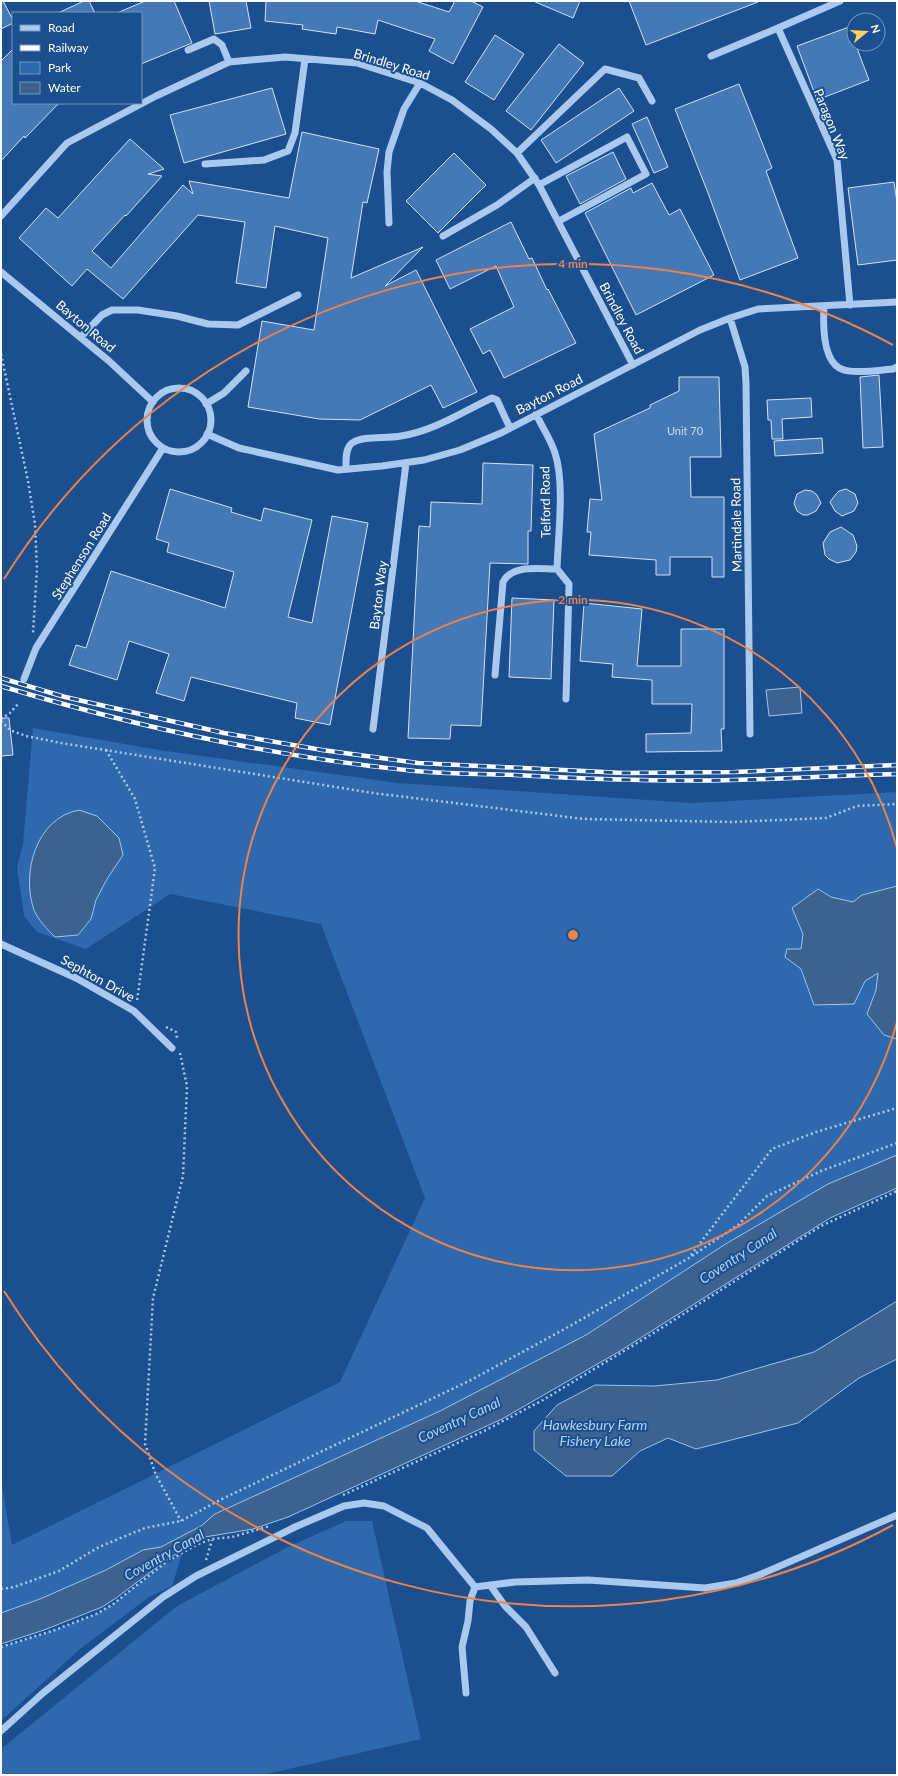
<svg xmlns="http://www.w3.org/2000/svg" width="898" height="1776" font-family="Lato,sans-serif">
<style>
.green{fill:#2e69ad}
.water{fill:#3c6290;stroke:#9cc4f0}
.building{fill:#4478b7;stroke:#cfe3fa}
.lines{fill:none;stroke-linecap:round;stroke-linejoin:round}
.path{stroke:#a9c9ee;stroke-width:2.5;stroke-dasharray:2 3;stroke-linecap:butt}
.minor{stroke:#a9c9ee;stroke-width:7}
.rail-casing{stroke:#fff;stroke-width:4.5}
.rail{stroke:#1b4f8f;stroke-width:3;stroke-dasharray:9;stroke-linecap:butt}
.ring{fill:none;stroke:#ee8249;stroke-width:2}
.labels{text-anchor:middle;stroke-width:4;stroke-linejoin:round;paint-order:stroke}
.number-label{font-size:11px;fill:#d0dded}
.street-label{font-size:13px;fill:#fff;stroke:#1b4f8f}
.water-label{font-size:14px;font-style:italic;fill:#b5d3f5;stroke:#1b4f8f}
.centre{fill:#ee8249;stroke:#1b4f8f;stroke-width:2}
.ring-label{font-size:12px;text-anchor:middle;font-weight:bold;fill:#ee8249;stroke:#1b4f8f;stroke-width:4;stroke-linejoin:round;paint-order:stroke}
</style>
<rect width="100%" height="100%" fill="#1b4f8f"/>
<path class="green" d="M33 728 159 750 398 783 692 803 897 792V1172L254 1513 1 1631V1481L12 1545 340 1382 425 1198 321 924 170 894 86 949 37 932 24 916 17 867 23 844Z
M346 1521H372L421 1739 262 1775H1V1749L177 1606 288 1547Z
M182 1554 172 1586 149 1597 80 1649 1 1721V1647L55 1630 96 1614 112 1605 165 1563Z"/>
<path class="water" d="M800 687 802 713 769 716 766 690Z
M79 810 97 816 119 838 123 855 107 879 96 900 91 919 78 935 55 937C47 929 38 920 34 910 21 873 36 818 79 810Z
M897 886V1039L884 1035 867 1014 876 990 878 973 865 981 854 1004 814 1005 801 969 785 957 787 949H801L803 934 792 908 818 889 831 897 853 902 862 895Z
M897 1155V1188L830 1218 620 1351 502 1419 288 1517 253 1529 205 1537 168 1559 116 1598 102 1607 44 1630 1 1644V1613L40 1599 106 1570 143 1550 161 1547 201 1526 215 1514 440 1411 586 1335 724 1245 828 1184Z
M897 1301V1359L859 1378 798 1423 696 1449 668 1438 640 1451 612 1476H566L534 1450V1431L557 1405 595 1385 655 1386 717 1380 814 1352Z"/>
<path class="building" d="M1 1H3L13 20V23L1 29Z
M84 1H89L95 13H58Z
M145 1H174L192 43 141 64V13H117Z
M209 1H246L251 28 215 34Z
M266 1H415L449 12 455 1H471L483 7 453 64 429 51 435 39 378 20 375 34 337 27 336 34 302 29 303 25 265 21Z
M533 1H580L573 18Z
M629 1H758V2L646 45Z
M849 27 869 80 817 100 797 46Z
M495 35 524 54 494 100 465 82Z
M559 44 584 63 531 130 506 111Z
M13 49V103H59L25 138 24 136 1 161V61Z
M739 84 772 168 766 171 798 258 740 280 708 193 675 109Z
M272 88 286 134 184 163 170 115Z
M619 88 634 111 556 163 541 140Z
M647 117 668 167 654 173 632 124Z
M302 132 379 149 367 203 363 202 351 278 423 247 385 286 416 270 477 392 443 408 431 385 360 420 319 419 248 407 262 321 314 330 328 238 275 226 266 288 236 283 245 222 198 215 123 299 87 269 72 286 19 238 46 208 58 218 130 139 164 169 148 174 162 176 126 216 125 215 92 251 111 268 183 185 193 194 189 181 289 198Z
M613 152 626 179 580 204 566 176Z
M454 153 486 185 438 233 406 201Z
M894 182 897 202V260L858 265 848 188Z
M652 183 669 215 680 209 714 275 636 315 585 213 631 188 633 193Z
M511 222 529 259 532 258 547 290 548 289 576 343 504 378 490 350 483 354 470 329 514 307 496 266 450 289 436 260Z
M879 375 883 447 863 448 860 377Z
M679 377H719L721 457H690L691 497H724V577H712V557H670V575H656V560L589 555 591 532H587L590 499 602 500 594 434 650 408V405L679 391Z
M811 398 812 417 782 419 783 439H772L771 420H768L767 400Z
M822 438 823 453 775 456 774 441Z
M483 463 533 465 531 531H528V564L490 563 481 726 451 725 450 739 408 738 419 526 430 527 431 502 482 504Z
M170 489 232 508 231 512 261 521 264 508 312 520 288 617 312 623 332 516 368 523 330 725 295 718 297 703 191 677 184 701 156 693 169 654 129 641 117 680 69 665 76 645 86 648 111 571 225 608 234 572 167 552 169 543 156 539Z
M846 489 855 494 858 503 854 511 842 516 835 511 830 502 836 494 839 491Z
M805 490 812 491 817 495 821 503 816 511 808 515H803L797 511 794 503 797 494Z
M841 527 853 535 857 546 856 552 850 560 837 563 829 559 825 555 823 543 830 532Z
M512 598 554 600 551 679 509 677Z
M584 603 642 609 637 666H681V629H724V729H721L722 751 646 752V734L691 733 692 704H652V680L612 677 613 664 580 661Z
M1 718H9L13 755 1 756Z"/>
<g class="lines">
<path class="path" d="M1 354 28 481 35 524 37 569 33 633
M1 719 10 713 18 704
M1 721 10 730 26 736 61 743 373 793 584 819 733 822 826 818 857 806 897 804
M106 750 135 799 155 868 137 1001
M166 1027 176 1032 177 1038
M180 1053 187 1086 183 1176 153 1298 145 1444 156 1475 181 1521
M691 1255 772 1149 816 1132 897 1108
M343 1495 486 1430 543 1400 652 1334 821 1226 897 1191
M206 1560 212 1540
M1 1589 14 1587 59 1571 99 1547 145 1528 181 1521 220 1500 471 1380 561 1331 689 1258 738 1225 767 1196 821 1171 897 1143
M1 1647 55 1630 96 1614 112 1605 165 1563 196 1545 212 1539 232 1537 270 1526"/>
<path class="minor" d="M840 1 778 28 837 160 850 305
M188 50 214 39 222 45 229 62
M711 56 778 28
M517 153 605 69 639 78 652 101
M205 164 264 160 288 151 295 133 305 59
M539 185 627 137 646 174 559 221
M1 216 67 143 156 96 229 62 285 57 357 63 420 83 452 100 491 129 517 153 539 185 633 365
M389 223 387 172 389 152 404 109 420 83
M443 236 497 205 535 178
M1 272 109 361 153 402
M824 306C823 324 822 364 844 370 856 374 880 370 893 369L897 367
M730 318 745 367 746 383 750 734
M81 337 102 315 112 310H138L177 316 208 324 238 325 298 295
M147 420a32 32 0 1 1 64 0a32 32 0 1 1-64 0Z
M206 404 224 393 246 371
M536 414C542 427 551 440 555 453 565 483 558 537 557 569
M207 434 239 448 338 470 382 466 424 460 460 450 501 433 700 330 730 318 758 309 897 302
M346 469C346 461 345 448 352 443 363 435 387 439 401 436 434 431 462 412 492 398L497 400 510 428
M495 675 503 582C512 564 540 569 557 569L569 584 566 699
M24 679 36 648 163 448
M373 729 406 463
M1 944 76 978 134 1011 172 1048
M490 1585 505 1606 526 1627 555 1673
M466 1693 462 1647 468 1621 470 1601 475 1587
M1 1731 43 1693 163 1597 196 1576 295 1527 344 1506 364 1503 384 1506 427 1528 475 1587 515 1582 588 1580 705 1588 736 1583 759 1575 897 1515"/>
<g class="rail-casing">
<path id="rail" d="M1 678 65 697 224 733 322 750 418 763 624 773 735 772 897 765
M1 686C136 727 275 757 415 771 448 774 482 774 515 775 588 779 661 782 733 780 788 779 842 775 897 774"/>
</g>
<use href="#rail" class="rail"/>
</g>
<g class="ring">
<path d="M897 1022A335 335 0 1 1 897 848"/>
<path d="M893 1525A671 671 0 0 1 4 1291M4 579A671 671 0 0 1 893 345"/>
</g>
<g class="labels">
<g class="number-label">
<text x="685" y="435">Unit 70</text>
</g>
<g class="street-label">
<text transform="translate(392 64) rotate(17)" y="5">Brindley Road</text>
<text transform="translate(832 124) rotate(68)" y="5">Paragon Way</text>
<text transform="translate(622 318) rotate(62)" y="5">Brindley Road</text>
<text transform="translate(86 326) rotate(40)" y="5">Bayton Road</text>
<text transform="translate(549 394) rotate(-27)" y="5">Bayton Road</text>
<text transform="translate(545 502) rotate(-91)" y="5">Telford Road</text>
<text transform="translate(736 525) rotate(-91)" y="5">Martindale Road</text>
<text transform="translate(81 556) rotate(-58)" y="5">Stephenson Road</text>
<text transform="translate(378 595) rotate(-83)" y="5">Bayton Way</text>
<text transform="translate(98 978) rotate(29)" y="5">Sephton Drive</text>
</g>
<g class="water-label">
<text transform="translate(738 1256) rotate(-33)" y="5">Coventry Canal</text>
<text transform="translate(459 1420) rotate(-25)" y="5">Coventry Canal</text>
<text x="595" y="1430">Hawkesbury Farm<tspan x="595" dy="16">Fishery Lake</tspan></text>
<text transform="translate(164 1555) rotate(-29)" y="5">Coventry Canal</text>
</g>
</g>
<circle cx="573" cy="935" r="6" class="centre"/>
<g class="ring-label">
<text x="573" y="268">4 min</text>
<text x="573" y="604">2 min</text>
</g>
<rect width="898" height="1776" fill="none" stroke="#ffffff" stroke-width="4"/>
<rect x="12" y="12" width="130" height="92" fill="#1b4f8f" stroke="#7695bc"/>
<rect x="20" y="25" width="20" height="6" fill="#a9c9ee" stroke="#7695bc"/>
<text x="48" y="32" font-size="12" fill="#ffffff">Road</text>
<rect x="20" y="45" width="20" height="6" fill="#ffffff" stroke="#7695bc"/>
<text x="48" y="52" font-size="12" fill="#ffffff">Railway</text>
<rect x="20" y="62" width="20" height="12" fill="#2e69ad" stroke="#7695bc"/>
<text x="48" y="72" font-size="12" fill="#ffffff">Park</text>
<rect x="20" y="82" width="20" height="12" fill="#3c6290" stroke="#7695bc"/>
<text x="48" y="92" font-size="12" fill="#ffffff">Water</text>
<g transform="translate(866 32) rotate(72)"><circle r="19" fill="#1b4f8f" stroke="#7695bc"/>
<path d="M0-3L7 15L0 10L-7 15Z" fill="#ffd166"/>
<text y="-6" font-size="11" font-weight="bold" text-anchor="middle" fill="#ffffff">N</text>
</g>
</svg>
